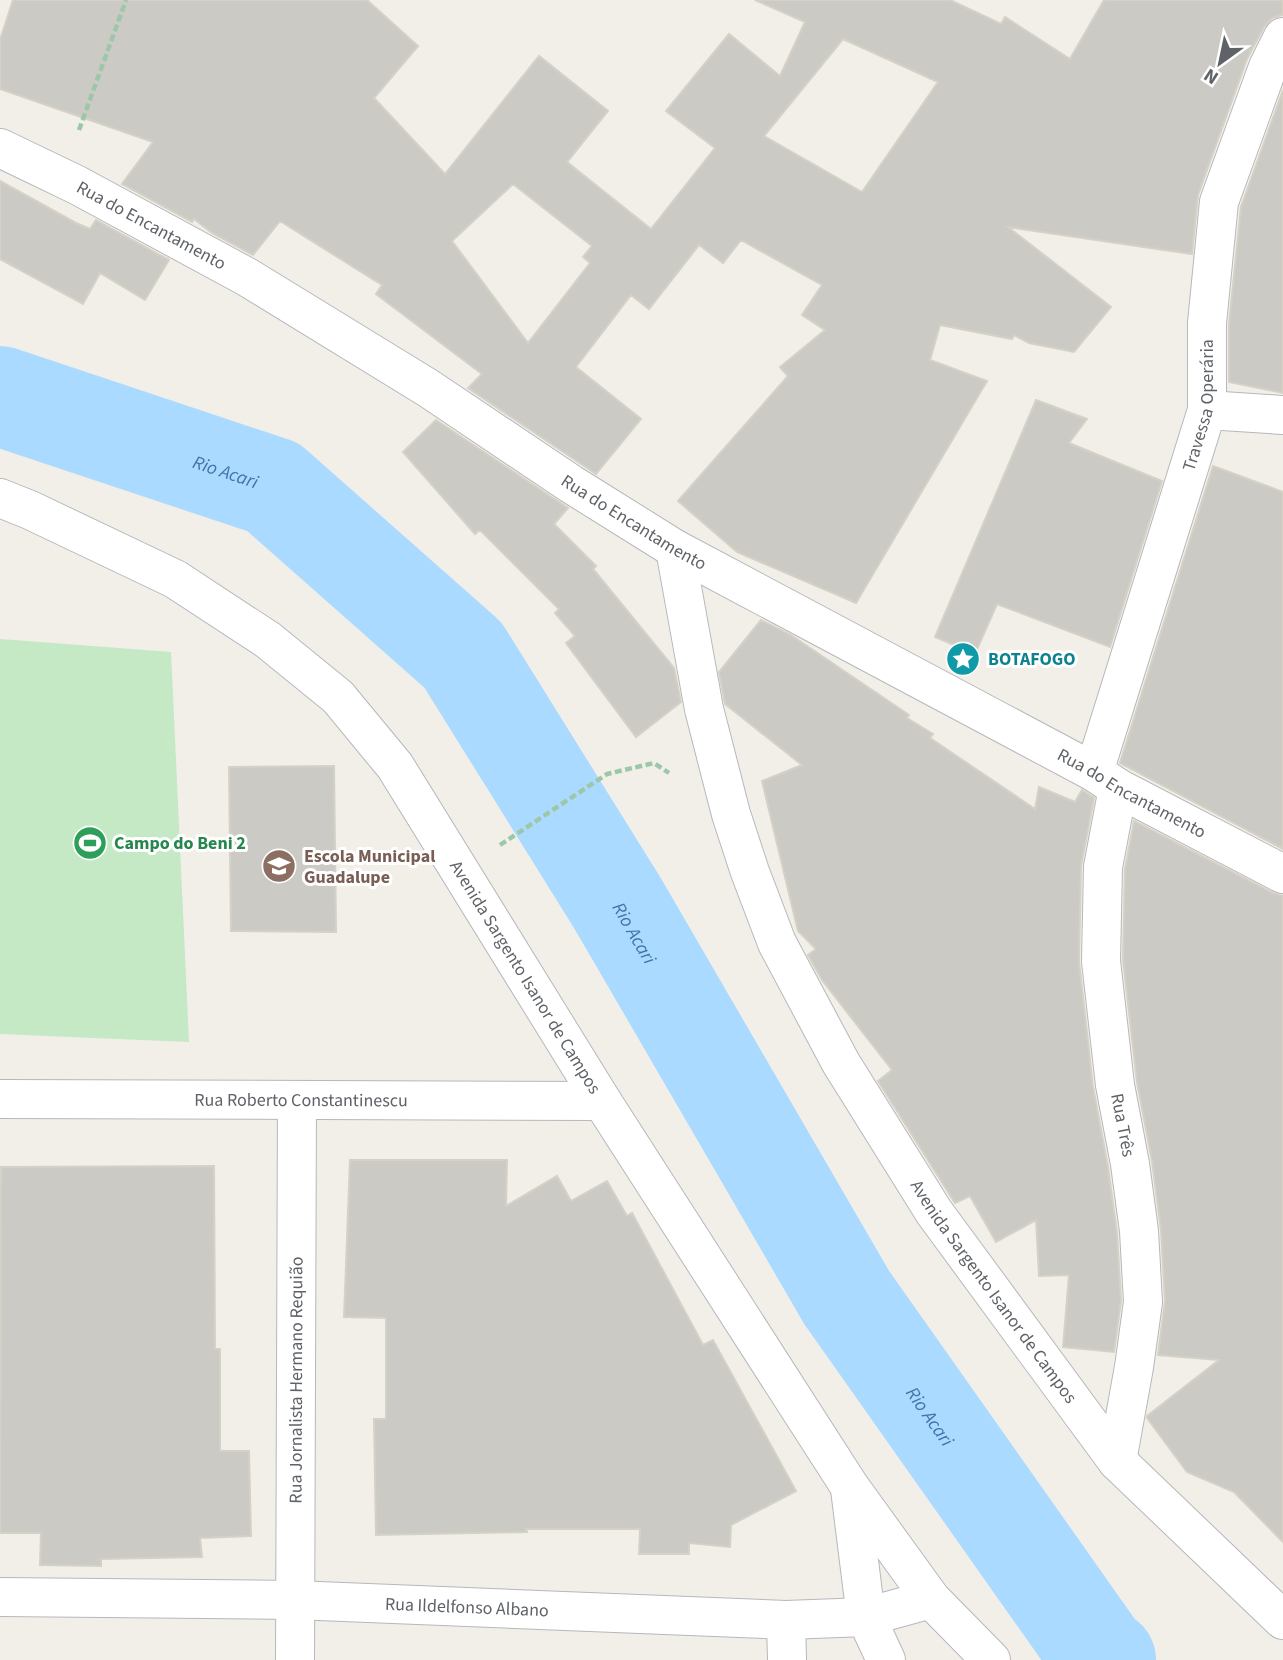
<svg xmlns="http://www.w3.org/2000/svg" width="1283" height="1660" font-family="'Source Sans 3',sans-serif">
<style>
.green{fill:#c5e8c5}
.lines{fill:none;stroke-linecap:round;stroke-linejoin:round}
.river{stroke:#aadaff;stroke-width:100}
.building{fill:#cccac5;stroke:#d6d1c6;stroke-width:2;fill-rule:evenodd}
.minor-casing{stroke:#b5b8bc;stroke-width:40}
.path{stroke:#9cc7a9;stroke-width:4.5;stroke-dasharray:7 3.5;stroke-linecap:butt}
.minor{stroke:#fff;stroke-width:38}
.labels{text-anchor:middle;stroke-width:6;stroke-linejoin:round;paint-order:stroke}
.street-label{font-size:18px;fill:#5f6368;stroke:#fff}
.culture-label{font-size:18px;font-weight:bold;fill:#0d838f;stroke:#fff;text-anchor:start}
.leisure-label{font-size:18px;font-weight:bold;fill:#27864d;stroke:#fff;text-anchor:start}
.education-label{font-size:18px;font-weight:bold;fill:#785e54;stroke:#fff;text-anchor:start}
.water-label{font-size:19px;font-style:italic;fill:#4174aa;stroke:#fff}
</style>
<rect width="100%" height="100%" fill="#f1efe8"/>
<path class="green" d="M0 639 171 652 189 1042 0 1034Z"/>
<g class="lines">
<path class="river" id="s1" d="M0 396 273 487 463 655 618 904 847 1298 1099 1655 1106 1660"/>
</g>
<path class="building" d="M13 0H367L418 46 374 98 445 174 539 56 608 111 567 162 651 229 715 148 666 111 729 34 780 76 805 22 755 0H950L1001 24 1005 17 1070 59 1104 0H1283V15L1272 18 1264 27 1247 59 1198 195 1192 254 1008 227 1111 307 1074 352 1029 343 1014 335 1012 339 940 325 930 360 987 381 856 603 737 552 678 501 788 376 780 367 825 330 802 315 822 285 741 240 723 263 699 245 649 309 631 295 576 367 641 419 596 474 468 388 482 374 376 294 382 285 280 221 253 255 212 233 194 219 192 222 122 184 153 142 0 89V40ZM843 39 938 82 862 192 764 136ZM513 184 592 246 583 257 590 263 528 343 452 241Z
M1283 90V393L1229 382V324L1241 207Z
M0 181 76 223 90 229 96 220 169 260 145 300 100 273 83 304 0 259Z
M1036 400 1087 419 1069 443 1162 481 1110 647 997 604 975 654 935 637Z
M436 420 568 508 554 524 596 566 593 569 674 668 681 702 636 737 566 643 575 636 555 613 559 609 480 530 475 534 403 452Z
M1213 466 1283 492V849L1120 763Z
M761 620 791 635 909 715 907 718 933 734 930 738 1035 809 1039 787 1075 802 1082 790 1094 798 1081 866 1079 961 1093 1087 1108 1167 1117 1233 1121 1301 1114 1352 1063 1347 1069 1275 1039 1276 1036 1220 996 1242 970 1196 955 1203 878 1081 892 1070 822 980 808 955 816 949 798 931 762 781 802 765 725 704 719 672Z
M334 766 336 932 231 931 229 767Z
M1134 821 1273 893 1283 896V1542L1234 1492 1187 1472 1147 1418V1416L1219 1360 1158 1355 1165 1301 1161 1230 1152 1161 1137 1082 1123 960 1125 869Z
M350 1160H507L506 1206 557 1176 571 1201 607 1181 627 1216 632 1213 703 1345 713 1340 796 1491 731 1525 730 1547 689 1543V1554H639L640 1529H526L527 1532 376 1535 374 1419H386V1318L344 1317Z
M214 1166 215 1349H220V1451H249L251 1536 200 1538 202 1557 101 1559V1566L40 1565 41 1533H0L1 1167Z"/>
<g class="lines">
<g class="minor-casing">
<g id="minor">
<path id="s2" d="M0 148 77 185 247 277 428 388 571 484 675 549 1094 772 1118 788 1283 874"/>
<path d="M1207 410 1283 415"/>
<path id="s3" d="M0 498 30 510 175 579 268 640 338 697 395 766 602 1101 850 1487 931 1599 991 1660"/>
<path id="s4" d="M675 549 704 709 731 814 750 872 777 943 841 1063 934 1212 1117 1461 1283 1620"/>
<path id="s5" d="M1094 772 1207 410V323L1219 202 1268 67 1283 37"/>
<path id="s6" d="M0 1099 602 1101"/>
<path d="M1117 1461 1134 1367 1143 1302 1139 1231 1130 1164 1115 1085 1101 961 1103 867 1118 788"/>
<path d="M850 1489 866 1617 886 1660"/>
<path id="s7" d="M0 1597 294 1600 786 1620 866 1617 931 1599"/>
<path d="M786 1620 787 1660"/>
<path id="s8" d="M295 1660 297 1100"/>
</g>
</g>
<path class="path" d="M79 130 126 0
M500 845 607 774 654 763 669 773"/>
<use href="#minor" class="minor"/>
</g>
<defs>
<g id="sight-disc" transform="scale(1.75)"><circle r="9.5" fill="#0f9aa8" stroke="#fff"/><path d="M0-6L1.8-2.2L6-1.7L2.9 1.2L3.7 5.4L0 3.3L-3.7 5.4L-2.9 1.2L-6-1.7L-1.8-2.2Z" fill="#fff"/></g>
<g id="stadium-disc" transform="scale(1.75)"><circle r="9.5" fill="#2e9e5b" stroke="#fff"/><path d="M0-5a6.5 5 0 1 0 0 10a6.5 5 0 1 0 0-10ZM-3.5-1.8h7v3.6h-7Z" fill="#fff"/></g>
<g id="school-disc" transform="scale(1.75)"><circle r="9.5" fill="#8d6e63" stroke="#fff"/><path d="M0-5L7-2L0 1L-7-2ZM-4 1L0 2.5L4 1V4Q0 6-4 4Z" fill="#fff"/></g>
</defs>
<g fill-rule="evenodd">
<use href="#sight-disc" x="963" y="659"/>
<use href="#stadium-disc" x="90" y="843"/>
<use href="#school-disc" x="279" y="866"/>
</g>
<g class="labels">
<g class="street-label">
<text dy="6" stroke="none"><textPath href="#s2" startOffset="170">Rua do Encantamento</textPath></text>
<text dy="6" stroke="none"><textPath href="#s5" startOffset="383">Travessa Operária</textPath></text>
<text dy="6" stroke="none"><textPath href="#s2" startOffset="737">Rua do Encantamento</textPath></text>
<text dy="6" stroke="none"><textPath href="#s2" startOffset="1304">Rua do Encantamento</textPath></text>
<text dy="6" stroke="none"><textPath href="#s3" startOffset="732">Avenida Sargento Isanor de Campos</textPath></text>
<text dy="6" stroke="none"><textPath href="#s6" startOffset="301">Rua Roberto Constantinescu</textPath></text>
<text transform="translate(1123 1125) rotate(79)" y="6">Rua Três</text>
<text dy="6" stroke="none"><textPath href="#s4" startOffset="819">Avenida Sargento Isanor de Campos</textPath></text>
<text dy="6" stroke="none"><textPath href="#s8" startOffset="280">Rua Jornalista Hermano Requião</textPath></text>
<text dy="6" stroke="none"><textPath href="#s7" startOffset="467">Rua Ildelfonso Albano</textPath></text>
</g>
<g class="culture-label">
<text x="988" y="665">BOTAFOGO</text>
</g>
<g class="leisure-label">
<text x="114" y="849">Campo do Beni 2</text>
</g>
<g class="education-label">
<text x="304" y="862">Escola Municipal<tspan x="304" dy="21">Guadalupe</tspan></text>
</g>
<g class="water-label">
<text dy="7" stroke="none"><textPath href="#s1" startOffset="238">Rio Acari</textPath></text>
<text dy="7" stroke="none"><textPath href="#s1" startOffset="868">Rio Acari</textPath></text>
<text dy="7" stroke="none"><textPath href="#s1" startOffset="1435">Rio Acari</textPath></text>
</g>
</g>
<g transform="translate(1220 63) rotate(213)" stroke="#ffffff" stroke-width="5" paint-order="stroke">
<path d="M0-5L12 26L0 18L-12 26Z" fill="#5f6368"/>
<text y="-10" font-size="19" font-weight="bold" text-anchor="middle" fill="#5f6368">N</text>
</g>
</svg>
